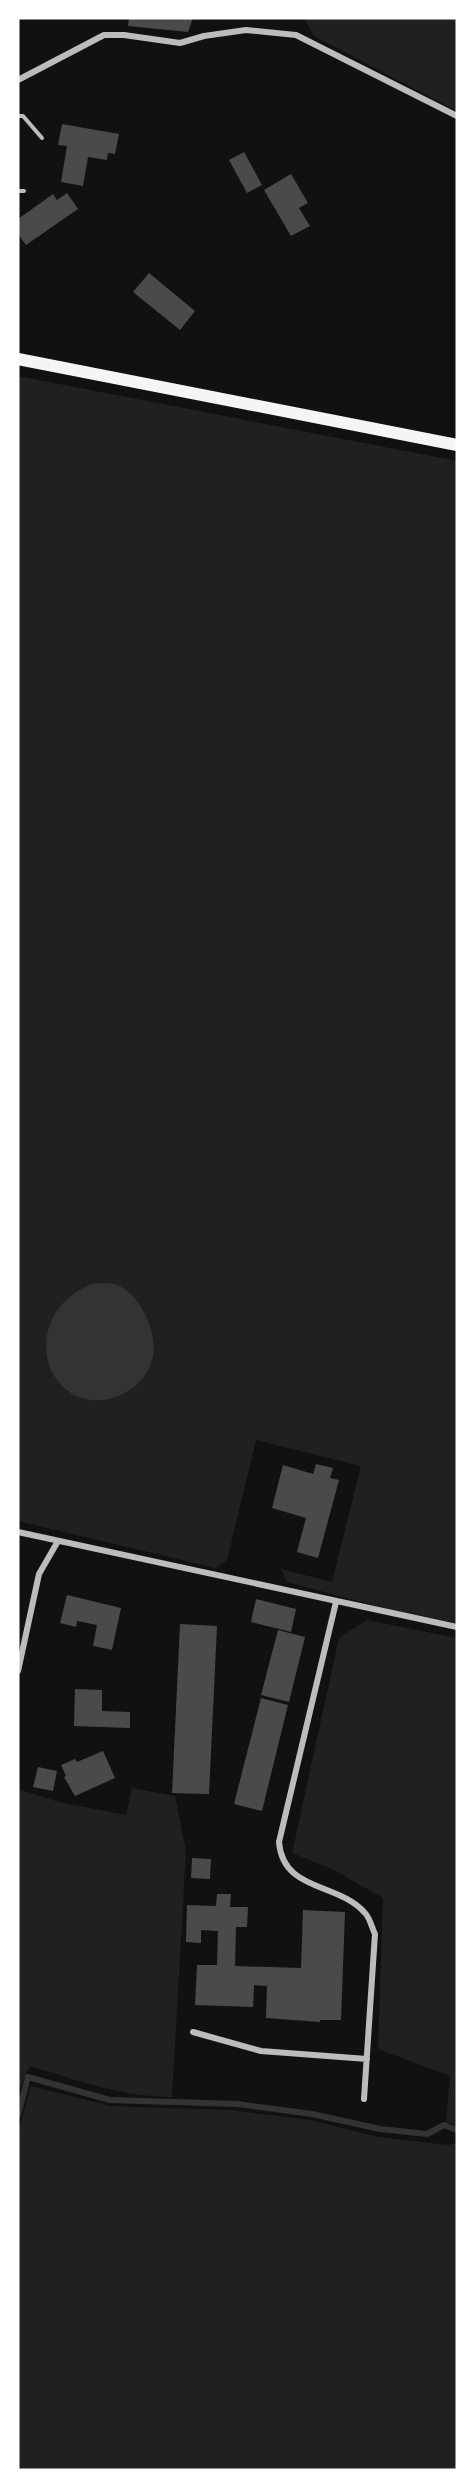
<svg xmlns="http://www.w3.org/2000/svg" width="475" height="2488" font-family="'Roboto Condensed',sans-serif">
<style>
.green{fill:#202020}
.water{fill:#333}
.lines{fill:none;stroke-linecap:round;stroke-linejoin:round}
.stream{stroke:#333;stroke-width:6}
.building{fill:#4a4a4a}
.service{stroke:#bcbcbc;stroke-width:4}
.minor{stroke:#bcbcbc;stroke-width:6}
.secondary{stroke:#f5f5f5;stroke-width:12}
</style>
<rect width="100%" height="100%" fill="#111"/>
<path class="green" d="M304 18H457V111L314 36Z
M18 376 457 461V1623L391 1610 287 1582 281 1569 332 1582 361 1466 256 1440 227 1560 215 1568 18 1521Z
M367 1620 457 1638V2126L446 2121 450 2076 378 2049 383 1898 332 1869 292 1853 339 1638Z
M132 1788 175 1796 186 1852 172 2097C122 2097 77 2080 30 2066L18 2092V1789L59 1802 126 1815Z
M31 2086 110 2106 231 2110 310 2120 378 2137 448 2145 457 2143V2470H18V2133Z"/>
<path class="water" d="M90 1284C98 1284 110 1282 117 1285 130 1290 139 1302 145 1314 152 1329 157 1347 151 1363 140 1395 97 1412 68 1391 38 1368 40 1324 67 1299 74 1293 83 1288 90 1284Z"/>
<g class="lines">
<path class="stream" d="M18 2115 28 2077 110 2100 237 2104 312 2114 380 2129 427 2134 444 2125 457 2130"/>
</g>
<path class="building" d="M129 18H193L188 32 128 26Z
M62 124 119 134 115 154 108 153 107 160 88 157 83 186 61 182 67 146 58 145Z
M244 152 262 185 247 193 229 160Z
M291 174 308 203 299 208 310 226 291 236 264 190Z
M67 193 78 209 26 245 18 234V219L53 194 57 200Z
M149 273 195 311 180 330 133 292Z
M316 1464 333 1468 330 1478 339 1480 318 1558 297 1552 306 1518 272 1508 283 1465 313 1474Z
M67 1595 121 1608 112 1650 93 1646 97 1625 77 1621 76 1627 60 1623Z
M256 1599 296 1609 291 1632 251 1622Z
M180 1624 217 1626 209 1794 172 1793Z
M278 1630 305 1637 289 1702 261 1695Z
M75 1689 102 1690V1711L130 1712V1728L74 1726Z
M261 1698 288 1705 262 1811 234 1804Z
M103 1751 115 1778 75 1796 64 1777 66 1776 61 1765 75 1759 77 1762Z
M38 1767 57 1771 53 1791 33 1787Z
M192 1858 211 1859 210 1879 191 1878Z
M217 1894H231L230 1907H248L247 1927H236L235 1966 301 1968 303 1910 345 1912 341 2020H320V2022L266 2018 267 1986 254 1985 253 2007 195 2005 197 1965H217L218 1931 201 1930V1943L186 1942 187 1905 216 1906Z"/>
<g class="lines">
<path class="service" d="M18 116H23L42 138
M18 191H24"/>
<path class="minor" d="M18 80 104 35H124L180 43 204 36 246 30 296 35 457 116
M18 1532 457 1627
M336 1602 279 1842C283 1892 338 1882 365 1913 370 1918 372 1928 375 1934L364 2099
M18 1671 39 1574 58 1541
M193 2032 261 2051 367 2059"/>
<path class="secondary" d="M18 359 457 445"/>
</g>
<rect width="475" height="2488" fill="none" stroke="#ffffff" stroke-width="39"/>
</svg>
